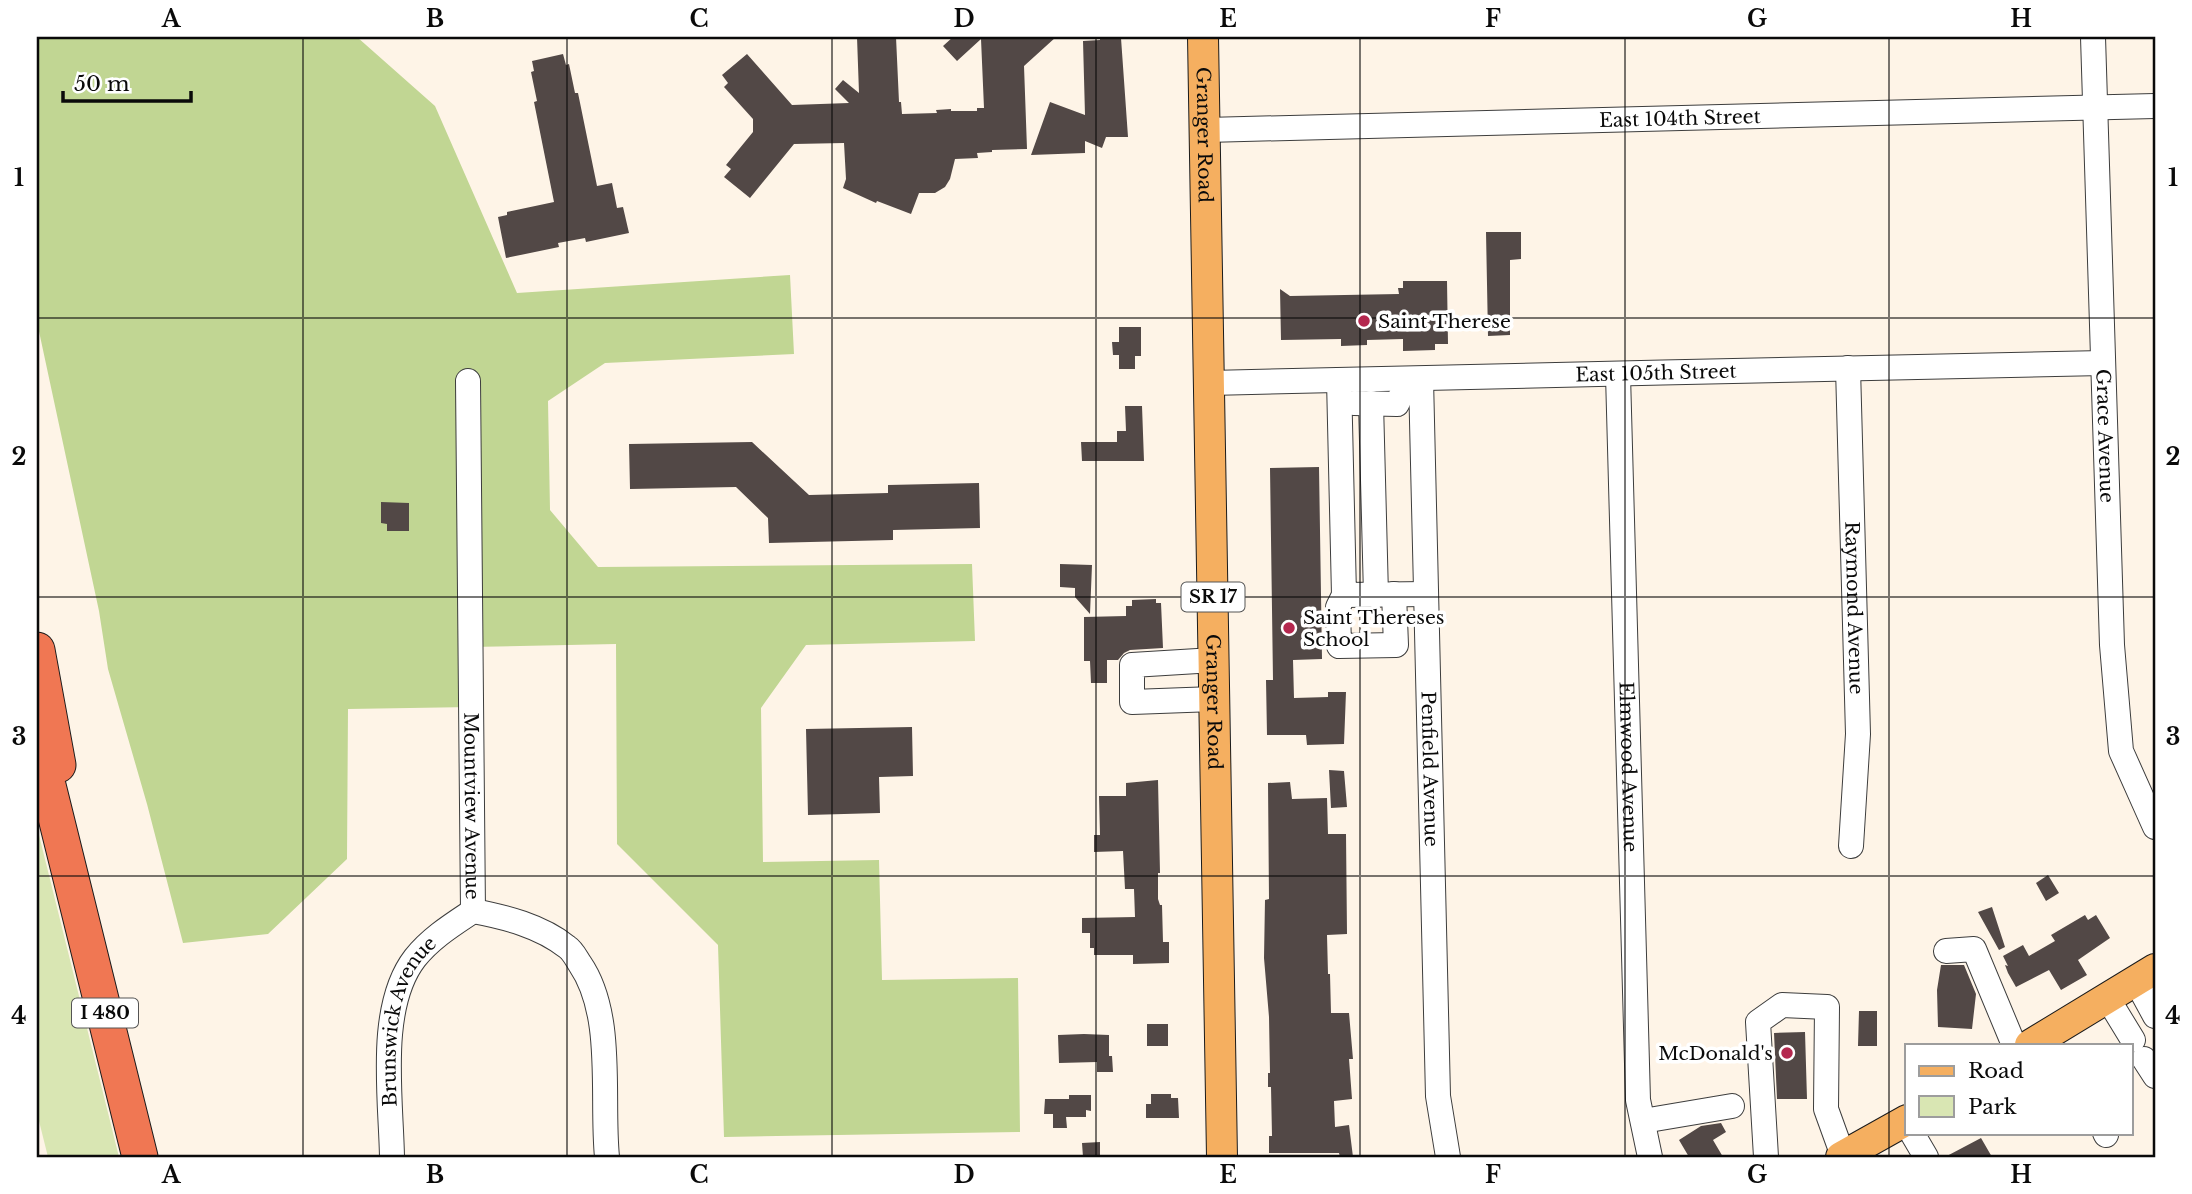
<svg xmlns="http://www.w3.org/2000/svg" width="2192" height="1194" font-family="'Libre Baskerville',serif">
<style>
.green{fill:#d9e6b3}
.forest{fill:#c1d693}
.building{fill:#524846}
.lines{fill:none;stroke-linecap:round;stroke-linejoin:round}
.minor-casing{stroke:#3d3d3d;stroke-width:26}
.major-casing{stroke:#1b1b1b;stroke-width:32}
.highway-casing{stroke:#1b1b1b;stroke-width:37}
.minor{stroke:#fff;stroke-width:24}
.major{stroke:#f5af60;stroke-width:30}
.highway{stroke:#f07753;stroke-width:35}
.grid{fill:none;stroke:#0a0a0a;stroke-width:2;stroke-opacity:0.55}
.poi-dot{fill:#b4274e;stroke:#fff;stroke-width:2.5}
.labels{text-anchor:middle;stroke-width:7;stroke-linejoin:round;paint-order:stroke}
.shield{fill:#fff;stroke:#545454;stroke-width:2}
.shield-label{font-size:18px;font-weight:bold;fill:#0a0a0a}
.street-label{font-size:19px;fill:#0a0a0a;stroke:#fff}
.poi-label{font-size:19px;fill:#0a0a0a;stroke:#fff;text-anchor:start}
.neatline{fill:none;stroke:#0a0a0a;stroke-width:2.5}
.grid-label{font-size:23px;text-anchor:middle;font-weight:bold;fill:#0a0a0a}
</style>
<rect width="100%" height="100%" fill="#fef4e7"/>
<path class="green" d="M37 827 119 1157H48L37 1113Z"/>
<path class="forest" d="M37 37H357L435 106 517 293 790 275 794 354 605 363 548 401 550 510 598 567 972 564 975 641 806 645 761 708 763 862 879 860 882 980 1018 978 1020 1132 724 1137 718 945 617 844 616 644 471 647V707L348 709 347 859 268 934 183 943 147 804 108 669 99 611 37 322Z"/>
<path class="building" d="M857 37H896L899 102H901L902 114 937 113 936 110 951 109V111H977V108H984L981 39 957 61 943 46 953 37H1056L1024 66 1027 149 992 150V152L977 153 978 158 955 159 950 179 945 187 935 193H919L911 214 877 201 876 203 843 188 846 179 844 143 794 144 750 198 724 177 731 169 726 165 753 132V119L724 87 728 83 722 75 747 54 792 105 849 103 835 89 843 80 859 93Z
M1100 38H1121L1128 137H1106L1102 148 1085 141V153L1031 155 1050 102 1085 115 1083 41 1100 40Z
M563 54 566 65 569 64 575 93H578L597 186 612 183 617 208 623 207 629 233 586 242 585 238 558 243 559 247 506 258 498 217 507 215V212L554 202 534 102 537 101 531 72 534 71 532 61Z
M1486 232H1521V259L1510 260V335L1488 336Z
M1403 281H1447L1448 344H1435V350L1403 351V339L1367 340V345L1341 346V339L1281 340 1280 289 1290 296 1399 294 1398 288H1403Z
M1119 327H1141V356H1135V369H1119V355H1113L1112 342H1119Z
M1125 406H1142L1144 461H1082L1081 442H1117V431H1126Z
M752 442 809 495 888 493V485L979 483 980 528 893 530V540L769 543 768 518 736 487 630 489 629 444Z
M1319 467 1322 659 1293 660 1294 698 1328 697V692H1346L1344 744 1307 745 1306 735H1267L1266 680H1273L1270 468Z
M381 502 409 503V531H387V524L381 523Z
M1060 564 1092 565 1090 614 1075 597V588L1060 587Z
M1156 599V603H1161L1163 648 1130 650 1124 653 1118 660H1107V683H1091L1090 661H1084V617L1126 616V606H1132V600Z
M912 727 913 776 879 777 880 813 808 815 806 729Z
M1329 770 1344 771 1347 807 1331 808Z
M1158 780 1160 873H1158V899L1160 905H1162L1163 942H1169V963L1133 964V955H1094V948H1090V933H1082V918L1135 917 1134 889H1125L1123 851 1094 852V835H1100L1099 796H1126V783Z
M1290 782 1292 799 1327 798 1328 834H1346L1347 934 1327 935 1328 974H1330L1331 1013H1349L1353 1059H1349L1352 1099 1334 1101 1335 1127 1349 1125 1353 1157H1340L1339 1153H1269V1136H1272L1271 1087H1268V1073H1270L1269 1017 1264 958 1265 900 1269 899 1268 783Z
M2048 875 2059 893 2046 901 2036 883Z
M1992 907 2005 947 1999 950 1978 912Z
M2085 915 2088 920 2096 915 2110 938 2078 960 2087 975 2061 990 2049 970 2016 987 2008 973 2005 965 2008 966 2003 956 2023 945 2029 956 2055 941 2051 935Z
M1941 965H1964L1976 994 1972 1029 1938 1027 1937 990Z
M1859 1011H1877V1046H1858Z
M1147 1024H1168V1046H1147Z
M1805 1032 1807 1099H1777L1774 1033Z
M1084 1034 1109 1035V1056H1112L1113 1072H1097V1062L1059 1063 1058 1035Z
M1151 1094H1171V1098H1178L1179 1118H1146V1104H1151Z
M1069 1095H1091V1111L1086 1110V1117H1066L1067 1128H1053V1114H1044L1045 1099H1069Z
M1721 1123 1726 1132 1713 1140 1723 1157H1689L1679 1140 1701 1126Z
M1981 1138 1992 1157H1945Z
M1100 1142V1157H1083L1082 1143Z"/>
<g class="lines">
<g class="minor-casing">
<g id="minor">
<path id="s1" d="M2093 37 2112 645 2121 751 2155 827"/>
<path id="s2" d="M1206 130 2155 106"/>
<path id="s3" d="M1848 368 1858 734 1851 846"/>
<path id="s4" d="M1618 375 1638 1100 1650 1157"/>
<path id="s5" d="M1421 379 1438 1096 1448 1157"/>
<path d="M1339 380 1344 595 1426 594"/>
<path id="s6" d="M468 381 473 911"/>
<path id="s7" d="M1210 383C1508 377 1805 368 2103 363"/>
<path d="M1354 403 1397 404 1409 379"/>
<path d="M1371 403 1376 595"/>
<path d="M1344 595 1338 607 1339 646 1396 645 1394 594"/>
<path d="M1214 660 1132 665V702L1214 699"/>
<path d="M473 911C505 917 541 926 567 947 573 951 576 958 580 964 615 1015 601 1097 607 1157"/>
<path d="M1946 951 1974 949 2014 1045"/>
<path d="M2136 981 2155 1016"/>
<path d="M2108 999 2133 1040"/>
<path d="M2144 1059 2155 1076"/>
<path d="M1643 1121 1732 1106"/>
<path d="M1912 1133 1926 1157"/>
<path d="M2105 1133 2106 1135"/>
<path id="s8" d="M392 1157C391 1098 377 1007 415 958 431 938 452 925 473 911"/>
<path d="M1766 1157 1758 1022 1782 1005 1827 1007 1826 1109 1843 1156"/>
</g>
</g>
<g class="major-casing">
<g id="major">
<path id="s9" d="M1203 37 1222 1157"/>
<path d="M2030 1045 2155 969"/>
<path d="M1841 1157 1907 1120"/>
</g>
</g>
<g class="highway-casing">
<path id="highway" d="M37 650 58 765
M37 741 140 1157"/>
</g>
<use href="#minor" class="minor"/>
<use href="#major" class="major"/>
<use href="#highway" class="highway"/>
</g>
<path class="grid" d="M303 37V1157M567 37V1157M832 37V1157M1096 37V1157M1360 37V1157M1625 37V1157M1889 37V1157M37 318H2155M37 597H2155M37 876H2155"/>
<g class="poi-dot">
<circle cx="1364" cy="321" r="7"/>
<circle cx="1289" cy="628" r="7"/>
<circle cx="1787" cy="1053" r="7"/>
</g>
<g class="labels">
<g class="shield">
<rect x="1181.5" y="582.5" width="63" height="29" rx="5"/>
<rect x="72" y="998.5" width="66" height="29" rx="5"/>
</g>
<g class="shield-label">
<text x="1213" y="603">SR 17</text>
<text x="105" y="1019">I 480</text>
</g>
<g class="street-label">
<text dy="7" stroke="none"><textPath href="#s2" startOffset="474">East 104th Street</textPath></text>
<text dy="7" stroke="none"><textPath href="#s9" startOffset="98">Granger Road</textPath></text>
<text dy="7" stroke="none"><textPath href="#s7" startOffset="446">East 105th Street</textPath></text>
<text dy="7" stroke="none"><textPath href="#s1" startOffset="399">Grace Avenue</textPath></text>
<text dy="7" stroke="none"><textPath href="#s3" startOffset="240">Raymond Avenue</textPath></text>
<text dy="7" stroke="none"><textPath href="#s9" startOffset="665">Granger Road</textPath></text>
<text dy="7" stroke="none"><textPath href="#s4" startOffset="392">Elmwood Avenue</textPath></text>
<text dy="7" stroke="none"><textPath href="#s5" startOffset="390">Penfield Avenue</textPath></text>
<text dy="7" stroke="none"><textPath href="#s6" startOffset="425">Mountview Avenue</textPath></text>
<text dy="7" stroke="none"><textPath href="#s8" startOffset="140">Brunswick Avenue</textPath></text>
</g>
<g class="poi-label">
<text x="1378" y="328">Saint Therese</text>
<text x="1303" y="624">Saint Thereses<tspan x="1303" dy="22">School</tspan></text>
<text x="1773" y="1060" text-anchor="end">McDonald's</text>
</g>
</g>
<rect width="2192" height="1194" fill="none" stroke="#ffffff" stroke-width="77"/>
<rect x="1905" y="1044" width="228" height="91" fill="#ffffff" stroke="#9d9d9d" stroke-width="2"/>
<rect x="1919" y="1066" width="35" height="10" fill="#f5af60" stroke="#9d9d9d" stroke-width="2"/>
<text x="1968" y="1078" font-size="21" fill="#0a0a0a">Road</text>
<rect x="1919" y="1096" width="35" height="21" fill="#d9e6b3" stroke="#9d9d9d" stroke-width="2"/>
<text x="1968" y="1114" font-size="21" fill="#0a0a0a">Park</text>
<path d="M63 91v10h128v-10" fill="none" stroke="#0a0a0a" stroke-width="3.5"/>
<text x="74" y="91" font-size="21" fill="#0a0a0a" stroke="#ffffff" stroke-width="5" paint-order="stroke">50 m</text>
<rect x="38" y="38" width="2116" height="1118" class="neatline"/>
<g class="grid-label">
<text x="171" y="27">A</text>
<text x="435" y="27">B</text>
<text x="699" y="27">C</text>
<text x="964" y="27">D</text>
<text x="1228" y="27">E</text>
<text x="1493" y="27">F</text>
<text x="1757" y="27">G</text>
<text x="2021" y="27">H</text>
<text x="19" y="186">1</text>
<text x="2173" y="186">1</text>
<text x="19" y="465">2</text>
<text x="2173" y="465">2</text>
<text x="19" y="745">3</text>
<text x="2173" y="745">3</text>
<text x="19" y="1024">4</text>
<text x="2173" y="1024">4</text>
<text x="171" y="1183">A</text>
<text x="435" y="1183">B</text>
<text x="699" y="1183">C</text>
<text x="964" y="1183">D</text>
<text x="1228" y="1183">E</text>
<text x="1493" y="1183">F</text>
<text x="1757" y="1183">G</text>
<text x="2021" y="1183">H</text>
</g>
</svg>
